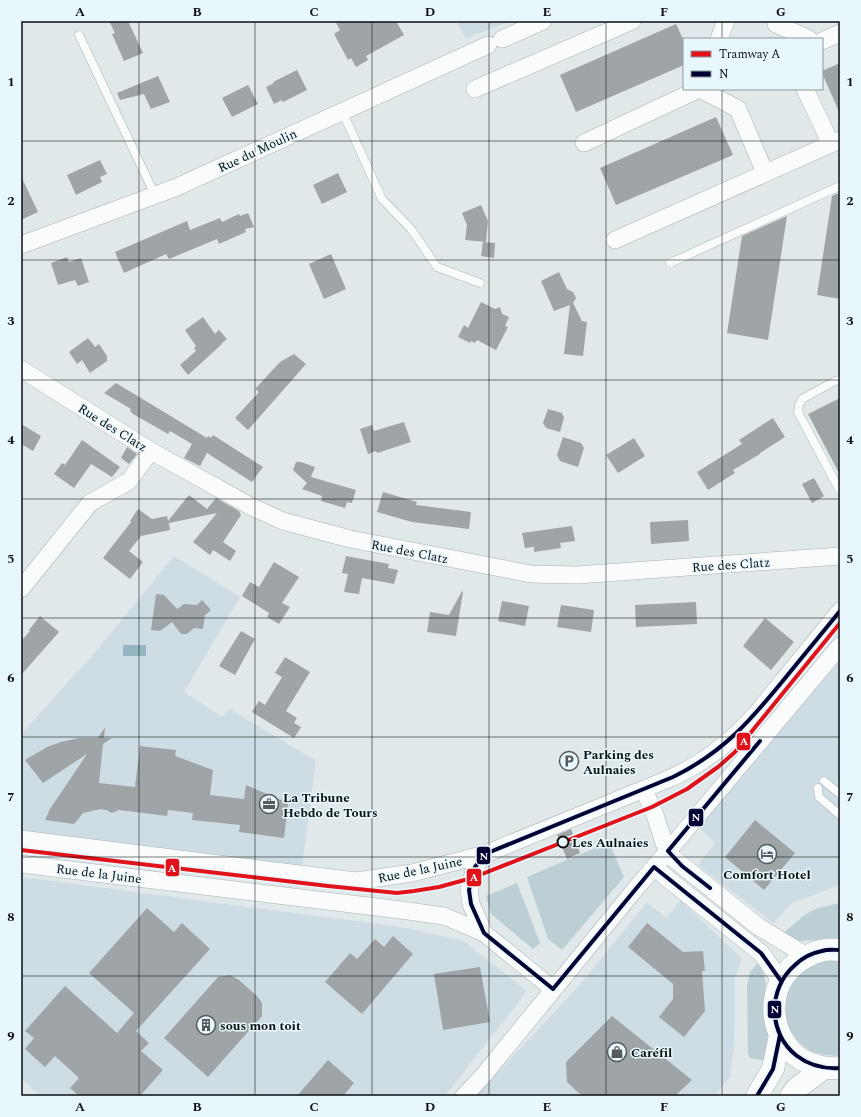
<svg xmlns="http://www.w3.org/2000/svg" width="861" height="1117" font-family="Spectral,serif">
<style>
.built{fill:#cedde3}
.green{fill:#bccfd5}
.water{fill:#95b6c1}
.building{fill:#9fa5a6}
.lines{fill:none;stroke-linecap:round;stroke-linejoin:round}
.service-casing{stroke:#abb1b3;stroke-width:9}
.minor-casing{stroke:#abb1b3;stroke-width:18}
.primary-casing{stroke:#abb1b3;stroke-width:23}
.service{stroke:#fafcfc;stroke-width:8}
.minor{stroke:#fafcfc;stroke-width:17}
.primary{stroke:#fafcfc;stroke-width:22}
.bus-1-casing{stroke:#e8f7fc;stroke-width:7}
.bus-1{stroke:#003;stroke-width:4}
.tram-1-casing{stroke:#e8f7fc;stroke-width:7}
.tram-1{stroke:#e2121a;stroke-width:4}
.grid{fill:none;stroke:#0a0f11;stroke-width:1;stroke-opacity:0.55}
.stop-dot{fill:#e8f7fc;stroke:#0a0f11;stroke-width:2}
.labels{text-anchor:middle;stroke-width:3;stroke-linejoin:round;paint-order:stroke}
.street-label{font-size:13px;fill:#0a0f11;stroke:#e8f7fc}
.poi-label{font-size:13px;font-weight:bold;fill:#0a0f11;stroke:#e8f7fc;text-anchor:start}
.stop-label{font-size:13px;font-weight:bold;fill:#0a0f11;stroke:#e8f7fc;text-anchor:start}
.line-badge{stroke:#e8f7fc;stroke-width:1.5}
.badge-label{font-size:11px;text-anchor:middle;font-weight:bold;fill:#fff}
.neatline{fill:none;stroke:#0a0f11;stroke-width:1.5}
.grid-label{font-size:13px;text-anchor:middle;font-weight:bold;fill:#0a0f11}
</style>
<rect width="100%" height="100%" fill="#e0e8ea"/>
<path class="built" d="M456 21H511L466 38Z
M174 556 240 597 184 692 222 717 230 709 316 761 302 866 21 831V734L92 656Z
M840 656V885L792 903 773 923 698 865 715 843 698 827Z
M21 877 401 927 463 941 527 991 445 1096H41L21 1078Z
M681 900 742 959 735 977 734 1048 730 1077 714 1096H476L577 988 647 902 666 918Z"/>
<path class="green" d="M609 842 624 877 562 950 548 939 527 877Z
M517 883 540 943 533 949 491 914 486 896Z
M840 903V938L800 941 790 939 781 935 806 914 818 908Z
M840 960V1056C829 1055 817 1055 808 1049 780 1031 778 995 801 972 805 968 812 963 819 961 825 959 833 960 840 960Z
M758 963 764 975 766 984 764 1002 768 1033 767 1052 765 1061 750 1058 748 1054 747 986 750 972Z"/>
<path class="water" d="M123 645H146V656H123Z"/>
<path class="building" d="M109 21H128L143 53 124 61 112 34 115 33Z
M335 21H396L404 35 366 56 368 60 356 67 351 58 348 60 334 34 340 30Z
M676 24 684 41V65L576 112 560 75Z
M840 63V114L822 73V71Z
M297 70 307 90 283 102 282 100 274 104 266 87 274 83 273 82Z
M158 76 170 102 151 109 144 94 120 100 117 93Z
M248 85 258 104 232 117 222 98Z
M716 117 733 155 616 205 600 168Z
M100 160 107 174 100 177 102 182 76 195 67 175Z
M338 173 347 192 322 204 313 185Z
M21 176 38 212 21 220Z
M836 194H840V299L817 295 832 196Z
M481 205 488 221 486 242 465 240 467 225 462 213Z
M248 213 254 227 245 229 246 232 219 244 217 239 169 259 166 254 124 273 115 252 187 221 190 230 220 218 222 222 239 214 240 216Z
M787 216 768 340 727 333 742 236Z
M483 242 495 243 494 258 481 256Z
M331 254 346 289 324 299 309 264Z
M67 257 69 262 81 258 89 282 78 286 75 280 58 285 51 263Z
M559 272 567 289 573 292 576 298 573 303 582 321 587 322 583 356 564 354 570 305 554 311 541 281Z
M481 302 495 309 500 307 502 314 509 317 505 326 508 327 496 350 477 340 475 343 471 341 470 343 458 337 464 325 468 328Z
M203 317 215 334 219 330 227 339 222 343V344L188 375 180 365 196 351 194 348 196 346 185 330Z
M88 338 95 347 99 344 107 356V361L90 373 82 360 77 364 69 352Z
M294 354 306 364 248 430 235 418 259 392 255 389 280 362Z
M116 383 207 438 208 436 211 438 213 435 263 467 252 482 207 453 200 466 184 458 192 444 170 431 168 434 133 414 130 411 131 409 104 393Z
M840 398V475L808 414Z
M548 409 562 413 564 418 560 432 546 428 543 423Z
M773 418 785 437 760 453V454L733 470 735 473 708 490 697 472 742 444 739 440Z
M404 422 411 442 377 453 376 451 368 454 360 429 372 425 374 431Z
M21 424 41 436 33 451 21 444Z
M563 437 581 443 584 448 578 467 560 461 557 455Z
M634 438 645 456 618 473 606 455Z
M82 440 120 467 112 477 91 464 74 488 54 474 62 463 65 465Z
M127 447 137 454 129 464 121 458Z
M296 462H301L315 467 311 477 356 490 352 503 347 502 345 508 321 501 322 496 302 489 307 483 293 470Z
M814 478 824 496 812 503 802 484Z
M383 492 417 502 416 505 471 512 469 529 412 522 377 512Z
M189 495 207 509 216 498 239 511 241 515 223 542 236 551 230 561 213 550 210 555 193 542 217 513 169 523 170 530 141 536 129 551 143 562 130 579 103 558 131 522 130 521 138 509 152 519 167 516 168 521Z
M688 520 689 541 651 544 650 522Z
M572 526 575 541 560 543 561 548 534 552V547L525 548 522 533Z
M346 556 389 564 388 568 398 570 394 584 362 578 359 594 344 592 348 574 342 573Z
M274 562 299 577 282 603 290 607 279 624 267 617 269 613 242 596 250 582 259 587Z
M462 591 463 592 456 636 427 632 430 612 449 615Z
M156 594 164 595 177 609 184 604 197 605 202 600 211 610 205 615 203 629 194 628 187 634H181L172 622 160 631 151 630Z
M502 601 529 606 525 626 498 621Z
M696 602 697 624 636 627 635 605Z
M561 605 594 610 591 632 557 627Z
M40 616 59 632 21 675V641L30 631 29 630Z
M765 618 794 642 771 670 743 646Z
M241 631 255 639 235 675 219 666Z
M285 657 310 672 286 711 297 718 294 723 301 727 294 738 252 712 259 701 265 705 282 677 275 673Z
M105 727 104 738H112L103 744 99 783 135 787 140 746 176 750 175 756 213 770 210 795 244 799 246 785 288 803 284 838 239 832 240 825 192 820 193 813 168 810 167 816 119 810 112 813 106 810 101 809 83 813 74 824 45 820 50 809 87 754 43 783 25 760 47 747 61 742 79 738H98Z
M755 820 795 853 764 890 725 857Z
M571 829 580 853 567 859 557 835Z
M147 908 174 932 182 923 210 949 136 1031 149 1043 141 1051 163 1070 140 1096H79L70 1088 79 1078 55 1056 45 1067 25 1049 34 1038 25 1031 65 986 117 1033 134 1013 89 973Z
M647 923 683 952 703 951 705 971H702L705 1011 684 1037 659 1017 673 999V984L628 947Z
M393 936 413 954 362 1014 325 982 350 953 357 959 375 939 384 947Z
M480 967 490 1022 443 1030 434 974Z
M230 975 239 980 258 997 262 1003V1016L208 1077 164 1038 218 977Z
M612 1016 692 1080 675 1096H582L567 1082 566 1062Z
M328 1060 354 1083 343 1096H297Z"/>
<g class="lines">
<g class="service-casing">
<path id="service" d="M79 35 155 195
M342 111 382 199 411 229 437 267 480 283
M670 263 840 186
M840 380 835 381 802 399 799 405 798 412 840 491
M824 781 840 794
M818 788 819 797 840 815"/>
</g>
<g class="minor-casing">
<path id="minor" d="M776 24 809 39
M502 39 543 21
M719 39 726 21
M822 41 840 33
M475 89 632 21
M700 89 738 109
M805 89 831 144
M740 114 765 173
M584 143 699 89
M615 240 840 140
M21 245 177 187 488 45
M21 369 151 451 254 508 283 521 350 539 531 574 577 575 840 556
M21 589 90 503 129 481 151 451
M644 790 655 815 664 843 673 858 759 927 807 956
M21 839 356 881 412 873 485 854 666 780C676 776 685 771 694 766 718 752 738 734 756 714L840 611
M21 864 401 910 444 916 484 933 553 989
M654 867 668 879 761 953 781 981
M484 933 471 904 469 890 475 867 485 854
M464 1096 482 1077 637 887 668 851 840 646"/>
</g>
<g class="primary-casing">
<path id="primary" d="M840 950C835 950 829 949 825 950 816 951 807 956 799 961 771 981 767 1017 786 1045 791 1052 799 1059 807 1062 818 1067 829 1069 840 1068
M757 1096 773 1069 780 1035
M791 1096 797 1088 824 1068"/>
</g>
<use href="#service" class="service"/>
<use href="#minor" class="minor"/>
<use href="#primary" class="primary"/>
<g class="bus-1-casing">
<path id="bus-1" d="M710 888 682 866 668 851 760 741
M840 950C834 950 828 949 822 951 812 953 802 958 795 965 768 988 767 1033 797 1056 809 1065 825 1069 840 1068
M781 981 761 953 654 867 553 989 484 933 471 904 469 890 475 867 485 854 673 777C724 752 751 720 786 677 804 655 822 633 840 611
M757 1096 773 1069 780 1035"/>
</g>
<use href="#bus-1" class="bus-1"/>
<g class="tram-1-casing">
<path id="tram-1" d="M21 850 328 886 397 893 414 891 439 887 472 878 652 807 687 789 718 767 735 752 840 623"/>
</g>
<use href="#tram-1" class="tram-1"/>
</g>
<path class="grid" d="M139 21V1096M255 21V1096M372 21V1096M489 21V1096M606 21V1096M722 21V39M722 89V1096M21 141H840M21 260H840M21 380H840M21 499H840M21 618H840M21 737H840M21 857H840M21 976H840"/>
<defs>
<g id="parking-ring" transform="scale(1)"><circle r="9.5" fill="#e8f7fc" stroke="#555b5d" stroke-width="1.5"/><path d="M-3.5-5.5H1a3.5 3.5 0 0 1 0 7H-1V5.5H-3.5ZM-1-3.4V-.6H.8a1.4 1.4 0 0 0 0-2.8Z" fill="#555b5d"/></g>
<g id="office-ring" transform="scale(1)"><circle r="9.5" fill="#e8f7fc" stroke="#555b5d" stroke-width="1.5"/><path d="M-6-3h4V-5.5h4V-3h4V5H-6ZM-1-4.5V-3h2v-1.5ZM-6 0V1H6V0Z" fill="#555b5d"/></g>
<g id="hotel-ring" transform="scale(1)"><circle r="9.5" fill="#e8f7fc" stroke="#555b5d" stroke-width="1.5"/><path d="M-6-4.5h1.5V1H6V5H4.5V3h-9V5H-6ZM-4 0a1.8 1.8 0 1 1 3.6 0ZM.5 0V-2.5h3Q6-2.5 6 0Z" fill="#555b5d"/></g>
<g id="building-ring" transform="scale(1)"><circle r="9.5" fill="#e8f7fc" stroke="#555b5d" stroke-width="1.5"/><path d="M-4-6H4V6H1V3H-1V6H-4ZM-2.5-4.3h1.7v1.8h-1.7ZM.8-4.3h1.7v1.8H.8ZM-2.5-1h1.7V.8h-1.7ZM.8-1h1.7V.8H.8Z" fill="#555b5d"/></g>
<g id="shop-ring" transform="scale(1)"><circle r="9.5" fill="#e8f7fc" stroke="#555b5d" stroke-width="1.5"/><path d="M-5-2.5h2.3a2.7 3.5 0 0 1 5.4 0H5L5.5 6h-11ZM-1.5-2.5h3a1.5 2.3 0 0 0-3 0Z" fill="#555b5d"/></g>
</defs>
<g fill-rule="evenodd">
<use href="#parking-ring" x="569" y="761"/>
<use href="#office-ring" x="269" y="804"/>
<use href="#hotel-ring" x="767" y="854"/>
<use href="#building-ring" x="206" y="1025"/>
<use href="#shop-ring" x="617" y="1052"/>
</g>
<circle class="stop-dot" cx="563" cy="842" r="5.5"/>
<g class="labels">
<g class="street-label">
<text transform="translate(257 150) rotate(-25)" y="5">Rue du Moulin</text>
<text transform="translate(113 427) rotate(32)" y="5">Rue des Clatz</text>
<text transform="translate(410 551) rotate(11)" y="5">Rue des Clatz</text>
<text transform="translate(731 564) rotate(-4)" y="5">Rue des Clatz</text>
<text transform="translate(420 869) rotate(-12)" y="5">Rue de la Juine</text>
<text transform="translate(99 873) rotate(7)" y="5">Rue de la Juine</text>
</g>
<g class="poi-label">
<text x="583" y="759">Parking des<tspan x="583" dy="15">Aulnaies</tspan></text>
<text x="283" y="802">La Tribune<tspan x="283" dy="15">Hebdo de Tours</tspan></text>
<text x="767" y="879" text-anchor="middle">Comfort Hotel</text>
<text x="220" y="1030">sous mon toit</text>
<text x="631" y="1057">Caréfil</text>
</g>
<g class="stop-label">
<text x="572" y="847">Les Aulnaies</text>
</g>
</g>
<g class="line-badge">
<rect x="736" y="732" width="15" height="19" rx="4" fill="#e2121a"/>
<rect x="688" y="808" width="16" height="19" rx="4" fill="#003"/>
<rect x="476" y="846" width="15" height="19" rx="4" fill="#003"/>
<rect x="165" y="858" width="15" height="19" rx="4" fill="#e2121a"/>
<rect x="466" y="868" width="16" height="19" rx="4" fill="#e2121a"/>
<rect x="767" y="1000" width="15" height="19" rx="4" fill="#003"/>
</g>
<g class="badge-label">
<text x="744" y="745">A</text>
<text x="696" y="821">N</text>
<text x="484" y="860">N</text>
<text x="172" y="872">A</text>
<text x="474" y="881">A</text>
<text x="775" y="1013">N</text>
</g>
<rect width="861" height="1117" fill="none" stroke="#e8f7fc" stroke-width="44"/>
<rect x="683" y="38" width="140" height="52" fill="#e8f7fc" stroke="#8f9a9e"/>
<rect x="691" y="51" width="20" height="6" fill="#e2121a" stroke="#8f9a9e"/>
<text x="719" y="58" font-size="12" fill="#0a0f11">Tramway A</text>
<rect x="691" y="71" width="20" height="6" fill="#000033" stroke="#8f9a9e"/>
<text x="719" y="78" font-size="12" fill="#0a0f11">N</text>
<rect x="22" y="22" width="817" height="1073" class="neatline"/>
<g class="grid-label">
<text x="80" y="16">A</text>
<text x="197" y="16">B</text>
<text x="314" y="16">C</text>
<text x="430" y="16">D</text>
<text x="547" y="16">E</text>
<text x="664" y="16">F</text>
<text x="781" y="16">G</text>
<text x="11" y="86">1</text>
<text x="850" y="86">1</text>
<text x="11" y="205">2</text>
<text x="850" y="205">2</text>
<text x="11" y="325">3</text>
<text x="850" y="325">3</text>
<text x="11" y="444">4</text>
<text x="850" y="444">4</text>
<text x="11" y="563">5</text>
<text x="850" y="563">5</text>
<text x="11" y="682">6</text>
<text x="850" y="682">6</text>
<text x="11" y="801">7</text>
<text x="850" y="801">7</text>
<text x="11" y="921">8</text>
<text x="850" y="921">8</text>
<text x="11" y="1040">9</text>
<text x="850" y="1040">9</text>
<text x="80" y="1111">A</text>
<text x="197" y="1111">B</text>
<text x="314" y="1111">C</text>
<text x="430" y="1111">D</text>
<text x="547" y="1111">E</text>
<text x="664" y="1111">F</text>
<text x="781" y="1111">G</text>
</g>
</svg>
